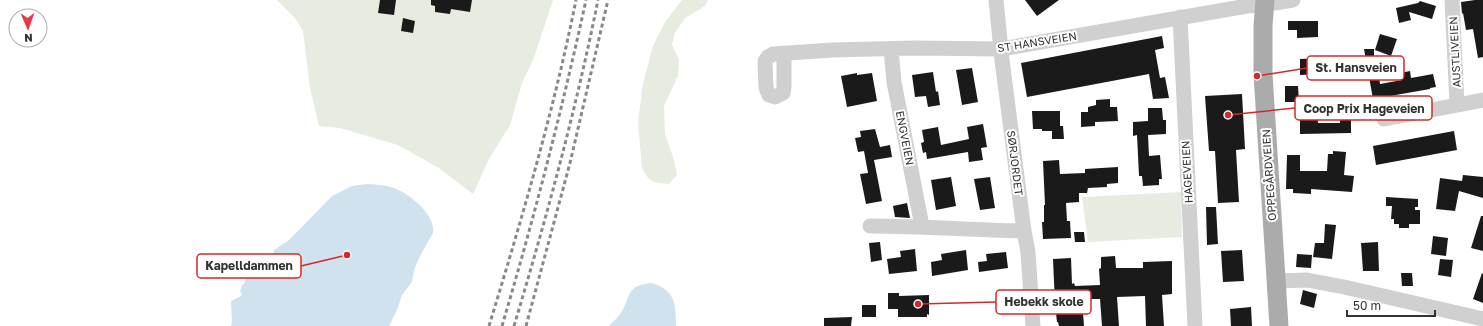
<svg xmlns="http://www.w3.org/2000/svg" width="1483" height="326" font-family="'Golos Text',sans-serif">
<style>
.green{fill:#e6ecdf}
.water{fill:#cfe2ee}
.building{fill:#1a1a1a}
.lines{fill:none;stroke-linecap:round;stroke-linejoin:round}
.minor{stroke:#d0d0d0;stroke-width:15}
.major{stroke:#ababab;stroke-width:19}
.rail{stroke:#888;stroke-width:3;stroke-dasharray:4 3;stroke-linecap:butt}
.labels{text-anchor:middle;stroke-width:4;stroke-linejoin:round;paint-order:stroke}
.street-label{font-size:11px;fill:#333;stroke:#fff}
.leader{fill:none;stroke:#d62828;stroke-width:1.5}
.callout-dot{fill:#d62828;stroke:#fff;stroke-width:1.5}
.callout{fill:#fff;stroke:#d62828;stroke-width:1.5}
.callout-label{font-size:12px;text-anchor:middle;font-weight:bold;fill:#333}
</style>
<rect width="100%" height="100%" fill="#fff"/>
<path class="green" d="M277 0H553L533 60 522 83 510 125 489 159 473 194 439 168 398 145 340 128 319 126 310 88 303 31 295 18Z
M682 0H708L705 6 685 18 675 33 672 45 679 60 678 76 664 106 665 134 674 160 677 175 669 184 654 182 648 178 642 168 638 122 643 83 653 46 665 22Z
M1181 192 1182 237 1088 242 1082 197Z"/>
<path class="water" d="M366 184C376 184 385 185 394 188 410 194 436 215 433 233L419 258 414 270 412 282 402 295 397 310 389 326H231L232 321 231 301 241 296 242 293 240 292 242 285 245 283V276L265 271 272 262 274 250 289 240 332 196 352 186Z
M651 283C675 289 676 304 676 326H609C612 322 617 319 620 314 632 297 624 286 651 283Z"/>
<path class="building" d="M380 0H396L394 15 378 13Z
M431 0H472L470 12 451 9 450 14 435 12V6L431 5Z
M1025 0H1059L1037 16Z
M1475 0H1483V57L1478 58 1473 29 1466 30 1463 13 1462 14 1461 2Z
M1420 1 1436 6 1432 19 1409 12 1411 20 1399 23 1396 8 1418 3Z
M403 18 415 21 413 33 401 31Z
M1288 21H1318V37L1297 38V30H1288Z
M1380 34 1397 39 1391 56 1375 50Z
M1162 36 1164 48 1155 50 1160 78 1165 77 1169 98 1153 99 1149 74 1027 97 1021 63Z
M1364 49H1374V78L1379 77 1380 84 1402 80 1400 73 1410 71 1411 78 1433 74 1436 87 1430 88V89L1373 99Z
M1325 58V74L1300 75V59Z
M972 68 978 102 962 105 956 70Z
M933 72 936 92 938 91 940 105 928 107 926 96 915 97 912 75Z
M857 73V75L872 73 877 101 847 107 841 76Z
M1285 86H1298L1299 102H1285Z
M1242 94 1245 149 1236 150 1239 202 1218 203 1215 151H1209L1205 96Z
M1110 99V107H1117L1118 121 1095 122V126L1081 127V112H1088V107L1096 105V100Z
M1148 108H1162L1163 120H1166V134L1148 135 1149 156 1160 155 1162 179H1159V185L1143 186 1142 176H1139L1137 135 1133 136V122L1148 121Z
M1300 109H1317L1318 123H1340V120H1351V133L1300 134Z
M1032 111H1060V126H1063L1064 139H1052V131H1042V129H1033Z
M983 124 987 147 981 148 983 160 969 162 968 152 927 159 926 152 923 153 921 143 924 142 922 130 938 127 941 145 969 139 967 127Z
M875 129 880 147 890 145 892 157 874 160 882 201 866 204 860 174 868 173 864 151 858 152 855 138 861 137 860 131Z
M1454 131 1457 150 1376 165 1373 146Z
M1333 151 1346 152 1344 175 1354 176 1352 192 1311 189V194L1293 193V189H1286L1287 155H1300V171H1327L1328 154H1333Z
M1059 160 1060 174 1085 173V169L1118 167V183L1107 184V187L1088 188 1087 193H1079V202L1066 203 1067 221H1070L1071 238 1043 239 1042 222H1044V205H1045L1043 161Z
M1463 175 1483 177V198L1459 191 1455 211 1436 209 1440 178 1462 181Z
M951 177 956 206 936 210 931 180Z
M990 177 995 208 980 210 974 179Z
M1386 197 1418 199V207H1415V210H1420V224H1409V228H1399V224H1394V219H1391L1392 206H1386Z
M907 203 910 218 895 217 893 206Z
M1206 207H1216L1218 244 1207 245Z
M1481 216H1483V251L1471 248Z
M1325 224 1336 225 1332 259 1313 257 1315 243H1324Z
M1074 232H1084L1085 242H1075Z
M1433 236 1448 238 1446 256 1431 254Z
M880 242 882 260 871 262 869 243Z
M1378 242 1379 271H1363L1361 243Z
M915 249 917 271 889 274 887 259 901 257 900 251Z
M966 250 968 270 932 276 931 262 942 260 941 254Z
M1242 250 1244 281 1223 282 1221 251Z
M1006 252 1008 268 979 272 978 262 987 261 986 254Z
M1297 254 1312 255 1311 268 1296 267Z
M1115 256 1116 268H1143V262L1172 261V294L1162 295 1164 326H1146L1145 296 1117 297 1119 326H1102L1100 299H1082L1084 326H1059L1058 322H1057L1055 305 1053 259 1071 258 1072 284 1074 283 1075 286 1100 285 1099 269 1101 268V257Z
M1440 259 1453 260 1451 277 1438 275Z
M1401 273H1412L1413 286H1402Z
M1482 273 1483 274V303L1473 299Z
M1303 290 1317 294 1314 308 1300 304Z
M888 293H899V296L929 295V315L927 314V317H898V309H888Z
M862 305H876V317H862Z
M1251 307 1252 326H1231L1230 309Z
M852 317 851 326H824V318Z"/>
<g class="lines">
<path class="minor" d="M996 0 1002 60 1024 231 1028 252 1033 326
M1452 0 1457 104
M1180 17 1195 326
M891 49 894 82 922 226
M784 53V87L783 93 775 97 769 95 766 88 765 61 768 57 773 54 833 50 914 48 1001 49 1247 6 1264 5 1293 0
M1384 119 1483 100
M870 226C921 226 973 230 1024 231
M1276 281 1307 280 1344 287 1483 319"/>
<path class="major" d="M1265 0 1263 26V74L1279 326"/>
<path class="rail" d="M489 326C522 218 554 110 576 0
M502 326C534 218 562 110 586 0
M514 326C546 219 576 110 598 0
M526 326 570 163 608 0"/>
</g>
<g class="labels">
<g class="street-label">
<text transform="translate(1037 42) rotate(-9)" y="4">ST HANSVEIEN</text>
<text transform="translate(1455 52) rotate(-93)" y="4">AUSTLIVEIEN</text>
<text transform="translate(905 138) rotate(79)" y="4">ENGVEIEN</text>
<text transform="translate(1015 163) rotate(83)" y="4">SØRJORDET</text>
<text transform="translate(1187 172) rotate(-93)" y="4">HAGEVEIEN</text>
<text transform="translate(1269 175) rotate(-94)" y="4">OPPEGÅRDVEIEN</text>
</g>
</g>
<path class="leader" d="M1257 76L1307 68M1228 115L1295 108M347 255L301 266M918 304L996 302"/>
<g class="callout-dot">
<circle cx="1257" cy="76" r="4"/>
<circle cx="1228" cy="115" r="4"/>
<circle cx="347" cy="255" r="4"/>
<circle cx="918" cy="304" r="4"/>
</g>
<g class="callout">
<rect x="1307" y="56" width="97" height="24" rx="4"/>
<rect x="1295" y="96" width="137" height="24" rx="4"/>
<rect x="197" y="254" width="104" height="24" rx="4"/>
<rect x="996" y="290" width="95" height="24" rx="4"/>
</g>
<g class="callout-label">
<text x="1356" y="72">St. Hansveien</text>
<text x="1364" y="113">Coop Prix Hageveien</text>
<text x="249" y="270">Kapelldammen</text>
<text x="1044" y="306">Hebekk skole</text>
</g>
<g transform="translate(28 28) rotate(178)"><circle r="19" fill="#ffffff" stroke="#adadad"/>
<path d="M0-3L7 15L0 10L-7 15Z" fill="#e63946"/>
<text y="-6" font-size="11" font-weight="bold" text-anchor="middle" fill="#333333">N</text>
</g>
<path d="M1347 310v6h88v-6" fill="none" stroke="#333333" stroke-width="2"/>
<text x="1353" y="310" font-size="12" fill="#333333" stroke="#ffffff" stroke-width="3" paint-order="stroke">50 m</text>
</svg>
